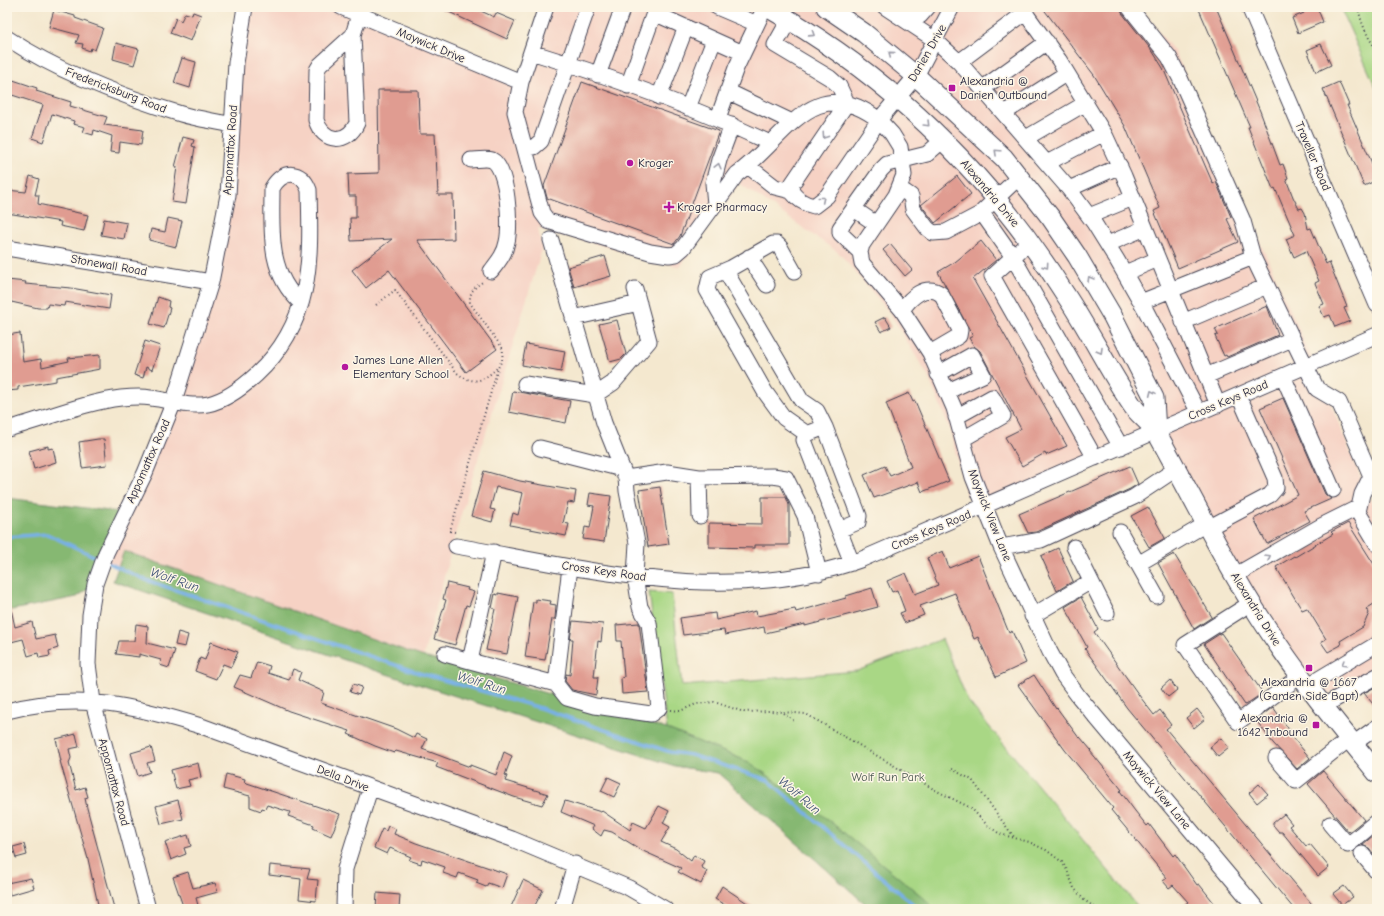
<svg xmlns="http://www.w3.org/2000/svg" width="1384" height="916" font-family="'Comic Neue',sans-serif">
<style>
.built{fill:#f6d2c4}
.green{fill:#a9d785;stroke:#667c60}
.forest{fill:#86b872;stroke:#546d56}
.lines{fill:none;stroke-linecap:round;stroke-linejoin:round}
.stream{stroke:#78b0e8;stroke-width:3.5}
.building{fill:#e09c91}
.minor-casing{stroke:#424051;stroke-width:17}
.major-casing{stroke:#424051;stroke-width:21}
.path{stroke:#424051;stroke-width:2;stroke-dasharray:1 3;stroke-linecap:butt}
.minor{stroke:#fff;stroke-width:15}
.major{stroke:#fff;stroke-width:19}
.oneway{stroke:#9c9ca7}
.poi-dot{fill:#b5179e;stroke:#fcf5e5;stroke-width:1.5}
.labels{text-anchor:middle;stroke-width:3;stroke-linejoin:round;paint-order:stroke}
.street-label{font-size:12px;fill:#22223b;stroke:#fcf5e5}
.poi-label{font-size:12px;fill:#22223b;stroke:#fcf5e5;text-anchor:start}
.park-label{font-size:12px;fill:#4a5851;stroke:#fcf5e5}
.water-label{font-size:13px;font-style:italic;fill:#405478;stroke:#fcf5e5}
</style>
<rect width="100%" height="100%" fill="#fcf5e5"/>
<filter id="ink" filterUnits="userSpaceOnUse"><feTurbulence type="fractalNoise" baseFrequency=".025" numOctaves="2"/><feDisplacementMap in="SourceGraphic" scale="8" xChannelSelector="R" yChannelSelector="G"/><feConvolveMatrix kernelMatrix="1 2 1 2 8 2 1 2 1" color-interpolation-filters="sRGB"/></filter>
<filter id="wash" filterUnits="userSpaceOnUse"><feTurbulence type="fractalNoise" baseFrequency=".012" numOctaves="4" result="noise"/><feDisplacementMap in="SourceGraphic" scale="16" xChannelSelector="R" yChannelSelector="G"/><feGaussianBlur stdDeviation="0.9" result="paint"/><feColorMatrix in="noise" values="0 0 0 0 0 0 0 0 0 0 0 0 0 0 0 0 0 1.4 0 .05"/><feComposite in="paint" operator="in"/></filter>
<g filter="url(#wash)">
<rect width="100%" height="100%" fill="#f4e8cf"/>
<path class="built" d="M245 7H341L521 82 546 7H1138L1175 52 1314 363 1367 494 1377 511V669L1317 700 1156 432 984 507 966 494 949 427 928 376 889 312 839 253 739 183 680 267 538 228 542 249 456 531 419 673 146 580 103 560 125 513 211 282Z"/>
<path class="green" d="M1340 7H1377V90Z
M649 592 672 594 682 686 857 671 942 639 968 701 1140 909H871L719 773 675 766 670 752Z"/>
<path class="forest" d="M7 498 125 513 95 584 77 597 7 611Z
M124 551 421 656 670 730 749 762 816 810 924 898 935 909H871L718 773 675 766 380 672 113 581Z"/>
<g class="lines">
<path class="stream" d="M7 537 47 534 100 559
M106 562 146 580 419 673 537 707 670 752 691 755 768 780 919 909"/>
</g>
<g id="blocks">
<path class="building" d="M438 7H472L494 17 496 13 515 21 507 39Z
M1042 7H1120L1122 13 1153 52 1163 68 1213 184 1216 182 1231 217 1227 219 1238 242 1178 268 1154 211 1160 208 1125 126 1094 75Z
M1198 7H1216L1260 111 1280 165 1283 164 1288 178 1286 179 1293 197 1299 209 1302 208 1305 213 1308 229 1311 228 1326 264 1329 262 1347 307 1344 308 1350 321 1335 327 1330 315 1324 317 1319 306 1324 304 1315 283 1319 281 1306 251 1294 257 1286 239 1295 235 1275 188 1273 189 1248 127H1250Z
M1302 7H1317L1323 22 1298 33 1292 18 1304 13Z
M54 10 75 16V18L103 28 95 50 91 48 90 51 82 48 83 44 76 43 79 35 49 27Z
M193 12 201 15 191 41 170 33 176 18 181 21 185 13 192 15Z
M116 43 139 49 134 65 113 59Z
M1321 44 1331 65 1316 72 1307 50Z
M182 58 196 62 190 88 174 83Z
M13 80 37 88 36 91 71 102 70 106 107 117 104 125 143 130 141 145 120 142 119 153 110 152 112 136 94 130 93 135 83 132 85 127 73 124 74 121 52 114 43 142 32 138 43 105 9 94Z
M582 82 719 131 680 236 674 244 547 198 544 186Z
M1339 82 1349 105H1347L1377 175V180L1364 186 1323 89Z
M378 90H418L420 134H435L438 195H453L454 239 417 240 497 349 466 372 389 270 366 288 352 270 392 239 351 241 350 218H356V196H349L348 174 379 173Z
M183 137 194 140 192 146 195 147 186 204 172 202 177 167H175Z
M30 176 39 179 35 195H39L38 204 88 215 84 231 60 226 61 222 7 213V190L26 192Z
M957 176 971 194 935 223 921 205Z
M168 218 182 221 176 247 149 240 151 229 165 232Z
M104 219 127 223 124 239 101 235Z
M981 241 996 260 973 279 1067 446 1046 455 1045 453 1022 466 1005 437 1021 429 980 351 974 346 969 338 973 336 938 272 955 262Z
M890 244 912 270 905 276 883 250Z
M605 256 611 276 574 287 568 267Z
M7 280 26 282 25 284 71 288 111 295 109 309 65 302 64 306 48 304 47 308H38L7 301Z
M158 297 169 301 168 307 170 308 164 328 150 324Z
M1267 306 1278 335 1227 357 1226 355 1224 356 1215 336 1218 335 1215 329Z
M885 317 891 327 881 332 875 322Z
M617 320 626 354 621 359 610 362 599 324Z
M20 333 23 362 41 359 42 367 69 361 68 358 100 355V369L56 377V381L18 387V390L7 391V365H9L7 335Z
M145 341 160 346 152 370 146 367 143 378 134 375Z
M526 344 565 351 561 372 522 365Z
M513 391 570 401 566 423 509 412Z
M909 393 913 402 915 401 949 481 922 492 918 482 874 498 864 475 885 466 890 476 911 467 886 403Z
M1283 398 1325 494 1331 499 1304 511 1310 521 1267 544 1254 519 1298 495 1260 408Z
M98 439H104L107 465 82 468 79 442Z
M48 446V449L53 448 56 462 34 469 29 451Z
M1130 466 1138 484 1130 489 1036 532 1028 533 1019 514Z
M484 471 520 481 576 491 574 503 568 502 563 523 569 524 566 536 510 525 513 513 518 515 523 493 502 488 496 487 490 509 495 510 492 522 471 516Z
M660 487 669 544 648 547 639 490Z
M590 493 611 496 604 542 583 539 585 527 590 528 594 506 588 505Z
M762 497H786L789 505V545H754V548L709 547V523L762 524Z
M1148 507 1165 538 1149 547 1131 516Z
M1348 523 1377 569V602L1366 609 1369 613 1363 627 1340 641 1341 645 1328 652 1321 642 1326 639 1307 608 1302 610 1276 567 1294 556 1295 557 1333 534 1331 532Z
M1058 548 1073 581 1057 591 1041 556Z
M943 551 949 568 978 556 1009 633 1012 631 1026 663 996 677 978 637 974 639 955 593 920 606 924 615 905 623 900 613 905 611 897 590 892 592 887 581 906 573 915 594 938 585 927 558Z
M1174 554 1212 617 1194 629 1158 563Z
M447 583 468 588 467 590 474 592 469 606 466 605 455 645 434 639 446 600 443 599Z
M872 588 878 607 805 626V624L765 633 764 627 725 635 724 630 683 635 680 618 715 613 716 620 756 611 757 616 795 609 796 612 846 598V596Z
M498 593 518 597 507 654 486 650 495 609 492 608 495 594 498 595Z
M1081 597 1098 629 1094 632 1141 698 1154 715 1160 710 1171 725 1166 729 1316 909H1294L1127 708 1085 649 1087 647 1065 607Z
M536 599 551 601 550 604 556 605 555 619H552L545 660 525 657 533 602H536Z
M11 609 15 627 32 622 36 639 55 635 58 648 49 651 50 656 39 658 38 653 28 656 23 639 7 643V610Z
M573 621 603 624 601 642 598 641 594 677H598L596 695 572 690 565 681 566 674 570 675 573 639H570Z
M639 623 648 692 622 694 621 678 624 677 621 641H617L616 625Z
M136 624 148 626 147 643 175 650 169 668 160 665 161 660 139 654V657L116 654 119 641H134Z
M178 632 188 635 185 647 175 645Z
M1221 633 1263 693 1245 705 1204 644Z
M211 642 238 652 231 667 223 664 216 679 195 671 200 658 205 660Z
M257 662 270 666 268 673 289 680 293 669 301 672 298 680 324 692 321 703 396 729 414 738 416 734 427 739 422 749 470 767V765L496 775 504 752 512 756 505 775 507 776 505 781 548 794 542 805 514 797 436 767 438 763 396 751 394 753 375 746 348 734 350 731 289 711 234 687 240 675 251 678Z
M1034 675 1056 709 1057 708 1079 738 1080 737 1091 750 1090 751 1114 780 1122 790 1120 791 1135 811 1147 826 1149 824 1173 856 1175 854 1197 885 1199 884 1219 909H1179L1188 902 1173 885 1169 888 1163 881 1167 878 1111 810 1113 808 1065 750 1018 685Z
M1170 680 1177 690 1168 697 1161 688Z
M353 684 362 687 359 695 350 692Z
M1377 686V709L1364 693Z
M1273 707 1290 731 1288 732 1310 758 1297 769 1273 743 1256 720Z
M1197 709 1205 719 1194 728 1186 718Z
M76 734 79 747 69 749 71 758 69 763 76 790 85 787 88 797 85 798 87 808 114 908 109 909H99L88 859 60 761H61L56 739Z
M1221 738 1229 748 1218 757 1210 747Z
M151 747 155 761 147 763 150 772 138 776 131 753Z
M198 763 201 777 188 780 190 786 176 789 171 770Z
M1323 771 1364 820 1349 832 1308 784Z
M226 774 245 779 244 782 340 814 331 836 313 828 314 825 288 816 290 812 267 805 265 809 262 808 261 811 250 807V796L223 789Z
M608 777 621 783 614 797 601 791Z
M1259 784 1268 794 1257 803 1249 793Z
M178 800 183 819 161 824 156 806Z
M565 801 601 812 602 811 630 830 633 822 646 828 659 806 669 811 663 823 670 827 661 842 676 849 691 861 694 855 704 861 701 867 707 871 701 884 678 872 681 868 643 851 612 832 604 830 601 836 592 829 594 826 561 812Z
M1284 814 1292 824 1289 826 1306 846 1310 844 1329 867 1318 876 1282 832H1279L1273 825V823Z
M388 826 396 829 394 834 416 843 507 874 502 888 488 883 486 887 476 883 478 880 459 873 457 878 443 873 445 867 422 859 421 864 409 860 411 857 390 848 387 854 374 848 382 829 386 831Z
M188 835 191 846 184 848 186 854 171 860 165 842Z
M1374 835 1377 839V858L1369 848 1362 845Z
M24 844 27 855 16 858 13 847Z
M270 865 310 869 307 879 318 880 316 901 299 899 301 879 269 875Z
M188 872 193 888 215 883 218 892 196 898 199 909H184L173 877Z
M31 878 34 888 10 895 7 883Z
M523 880 543 890 533 909H510Z
M722 886 756 909H731L715 899Z
M1344 886 1353 897 1342 905 1333 894Z
M377 893 400 895 399 909H376Z"/>
</g>
</g>
<g filter="url(#ink)">
<use href="#blocks" fill-opacity="0" stroke="#424051" stroke-width="1"/>
<g class="lines">
<g class="minor-casing">
<path id="minor" d="M341 7 521 82
M546 7 521 82 515 112 542 213 548 221 650 252 669 255 676 254 683 248 737 174C784 141 813 69 879 120L827 196 814 206C803 204 797 199 791 191L775 187 748 166
M717 7 757 24
M885 7 935 40 959 62 1069 189 1094 223 1117 260 1145 309 1199 413
M901 7 916 16H920L928 7
M952 7 916 76 879 120 892 134 900 147 904 175 896 195 862 245 860 252 862 263 902 310 930 353 954 408 973 477 1001 547 1050 652 1062 674 1079 697 1257 909
M1021 7 1059 60 1106 137 1124 176 1218 405
M1129 7 1169 57 1180 78 1243 221 1253 257 1294 342 1317 389 1339 402 1371 476 1362 494 1358 512
M1249 7 1377 305
M789 20 775 45 830 78 839 86 847 103 792 184 791 191
M353 35 320 65 317 70 316 120C323 143 347 145 357 123L353 35 359 15
M7 38C60 73 121 96 181 114 197 119 215 121 232 125
M531 52C612 77 693 107 770 143
M959 62 1026 12
M598 75 623 7
M628 86 654 13 743 53
M983 88 1047 42
M727 91 792 122
M659 97 686 27
M688 108 714 40
M1004 113 1067 73
M718 118 736 68 765 7
M1026 138 1086 103
M525 149 534 147 541 141 588 7
M471 160C476 160 487 158 492 160 508 168 511 226 507 242 505 254 498 262 491 271
M1047 163 1104 133
M1019 177 983 211 982 213 1013 257 992 276 1095 458
M899 188 911 196 913 209 927 228 933 233 946 232 982 213
M1069 189 1120 166
M715 204 713 183 719 160 732 125
M854 209 876 224
M1089 216 1133 198
M551 240 604 423 626 478
M1029 242 1013 257 1121 447
M1108 244 1145 228
M7 248 211 282
M860 252 840 233V228L881 170 887 164 927 154 943 140
M749 257 767 285
M731 268 710 277 707 290 765 392 784 418 807 434
M794 272 780 247 777 244H773L731 268 729 272V277L801 400 817 411 825 427 807 434 804 440 852 563
M1125 273 1158 259
M1141 302 1253 257
M902 310C910 298 925 283 941 294L960 330 959 336 930 353
M573 318 639 303
M1183 322 1267 286
M938 374 972 355 983 375 946 392
M1206 376 1292 339
M1283 376 1333 490
M525 384 595 395 613 383 649 341 635 289
M956 417 992 397 1003 416 963 439
M825 427 859 516 858 522 839 530
M7 429C42 420 85 402 121 398 131 397 141 396 151 398 170 400 188 408 208 404 226 400 243 387 256 375 313 322 311 261 309 190 301 169 283 170 272 188 272 229 267 273 301 303
M540 448 622 469
M699 477 700 516
M1208 528 1270 495 1276 488 1275 478 1239 396
M1120 532 1138 564
M456 546C587 569 729 607 860 560L1377 335
M1001 547 1041 540 1134 497 1176 469
M1074 547 1091 581
M570 567 556 684 567 698 595 706 651 714 659 708 649 623 640 607 635 576 637 543 627 491 626 478 667 472 699 477 773 476 786 478 805 516 819 573
M1234 576 1321 526 1353 510 1358 512 1377 544
M1156 596 1138 564 1206 524
M1251 603 1185 645 1238 722 1300 676
M1032 616 1091 581 1107 613
M445 654 470 661 494 552
M470 661 556 684
M1307 686 1377 644
M1323 706 1377 676
M7 711C80 692 135 706 204 727L512 839 629 888 665 909
M1353 744 1377 727
M1276 758 1296 781 1349 739
M1330 824 1348 845 1377 821
M1362 854 1377 872
M148 909 93 702 88 664 90 615 95 584 106 553 145 473 173 404 211 282 228 195 236 63 245 7
M344 909 345 869 370 789
M562 909 575 864"/>
</g>
<g class="major-casing">
<path id="major" d="M767 7C890 76 990 175 1065 294 1089 330 1108 369 1132 405 1139 416 1152 423 1158 435 1193 498 1224 562 1263 622 1297 675 1337 724 1377 773
M826 7 864 33 916 76 1004 158 1051 218 1077 256 1113 317 1154 398 1156 432"/>
</g>
<path class="path" d="M1358 7C1361 23 1367 37 1377 50
M376 305 395 290 457 373C473 385 483 382 497 368
M455 532 450 531 498 368 502 360 503 349 470 303C469 291 475 287 484 281
M671 710 680 711 696 704 714 702 744 712 771 711 806 714 937 791 971 808 987 825 1000 834 1029 842 1046 850 1062 862 1067 870 1074 888 1084 900 1097 909
M783 713 794 721
M952 769 972 780 1014 837"/>
<use href="#minor" class="minor"/>
<use href="#major" class="major"/>
</g>
<defs><path id="oneway-chevron" d="M-2-3.5L2.5 0L-2 3.5" fill="none" stroke-width="1.6" stroke-linecap="round" stroke-linejoin="round"/></defs>
<g class="oneway">
<use href="#oneway-chevron" transform="translate(812 34) rotate(33)"/>
<use href="#oneway-chevron" transform="translate(891 54) rotate(-140)"/>
<use href="#oneway-chevron" transform="translate(927 124) rotate(45)"/>
<use href="#oneway-chevron" transform="translate(825 136) rotate(124)"/>
<use href="#oneway-chevron" transform="translate(997 152) rotate(-137)"/>
<use href="#oneway-chevron" transform="translate(718 166) rotate(-76)"/>
<use href="#oneway-chevron" transform="translate(822 199) rotate(-39)"/>
<use href="#oneway-chevron" transform="translate(1046 266) rotate(55)"/>
<use href="#oneway-chevron" transform="translate(1090 279) rotate(-121)"/>
<use href="#oneway-chevron" transform="translate(1100 351) rotate(60)"/>
<use href="#oneway-chevron" transform="translate(1152 393) rotate(-114)"/>
<use href="#oneway-chevron" transform="translate(1268 557) rotate(-30)"/>
<use href="#oneway-chevron" transform="translate(1344 664) rotate(149)"/>
</g>
</g>
<g class="poi-dot">
<rect x="948" y="84" width="8" height="8" rx="2"/>
<circle cx="630" cy="163" r="4"/>
<path d="M667 201h4v4h4v4h-4v4h-4v-4h-4v-4h4z"/>
<circle cx="345" cy="367" r="4"/>
<rect x="1305" y="664" width="8" height="8" rx="2"/>
<rect x="1312" y="721" width="8" height="8" rx="2"/>
</g>
<g class="labels">
<g class="street-label">
<text transform="translate(431 45) rotate(23)" y="4">Maywick Drive</text>
<text transform="translate(927 53) rotate(-60)" y="4">Darien Drive</text>
<text transform="translate(116 90) rotate(21)" y="4">Fredericksburg Road</text>
<text transform="translate(230 150) rotate(-86)" y="4">Appomattox Road</text>
<text transform="translate(1313 156) rotate(67)" y="4">Traveller Road</text>
<text transform="translate(990 193) rotate(50)" y="4">Alexandria Drive</text>
<text transform="translate(109 265) rotate(10)" y="4">Stonewall Road</text>
<text transform="translate(1228 400) rotate(-23)" y="4">Cross Keys Road</text>
<text transform="translate(148 461) rotate(-66)" y="4">Appomattox Road</text>
<text transform="translate(990 515) rotate(68)" y="4">Maywick View Lane</text>
<text transform="translate(931 530) rotate(-23)" y="4">Cross Keys Road</text>
<text transform="translate(604 571) rotate(8)" y="4">Cross Keys Road</text>
<text transform="translate(1256 609) rotate(58)" y="4">Alexandria Drive</text>
<text transform="translate(343 778) rotate(21)" y="4">Della Drive</text>
<text transform="translate(114 782) rotate(75)" y="4">Appomattox Road</text>
<text transform="translate(1157 790) rotate(50)" y="4">Maywick View Lane</text>
</g>
<g class="poi-label">
<text x="960" y="85">Alexandria @<tspan x="960" dy="14">Darien Outbound</tspan></text>
<text x="638" y="167">Kroger</text>
<text x="677" y="211">Kroger Pharmacy</text>
<text x="353" y="364">James Lane Allen<tspan x="353" dy="14">Elementary School</tspan></text>
<text x="1309" y="686" text-anchor="middle">Alexandria @ 1667<tspan x="1309" dy="14">(Garden Side Bapt)</tspan></text>
<text x="1308" y="722" text-anchor="end">Alexandria @<tspan x="1308" dy="14">1642 Inbound</tspan></text>
</g>
<g class="park-label">
<text x="888" y="781">Wolf Run Park</text>
</g>
<g class="water-label">
<text transform="translate(175 579) rotate(19)" y="5">Wolf Run</text>
<text transform="translate(482 682) rotate(17)" y="5">Wolf Run</text>
<text transform="translate(800 795) rotate(40)" y="5">Wolf Run</text>
</g>
</g>
<rect width="1384" height="916" fill="none" stroke="#fcf5e5" stroke-width="24"/>
</svg>
